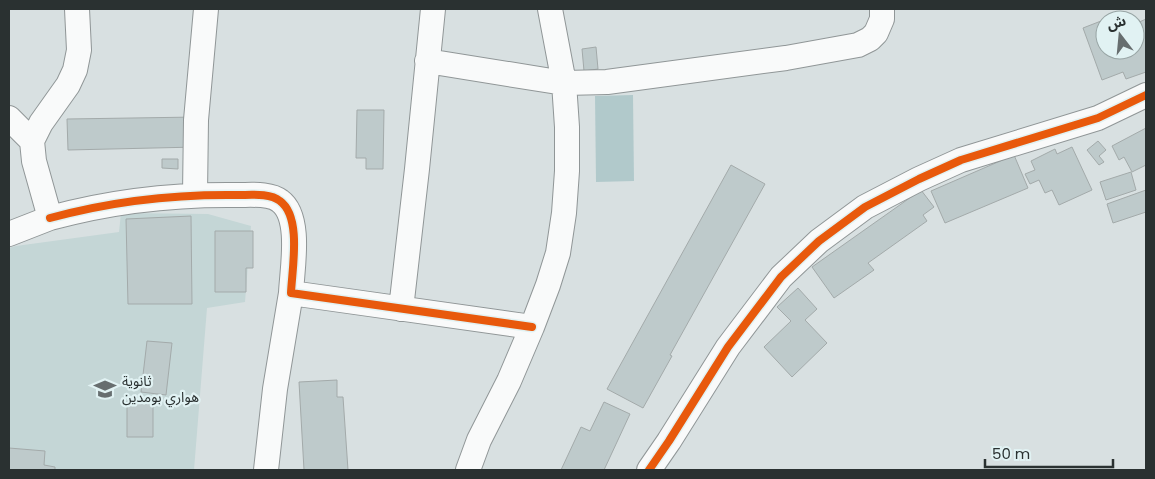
<svg xmlns="http://www.w3.org/2000/svg" width="1155" height="479" font-family="Poppins,'Noto Sans Arabic',sans-serif">
<style>
.built{fill:#c4d6d6}
.pitch{fill:#b1c9cb}
.building{fill:#becacb;stroke:#a3aaaa}
.lines{fill:none;stroke-linecap:round;stroke-linejoin:round}
.minor-casing{stroke:#909697;stroke-width:26}
.minor{stroke:#f9fafa;stroke-width:24}
.cycleway-casing{stroke:#e1f2f3;stroke-width:11}
.cycleway{stroke:#e8590c;stroke-width:8}
.labels{text-anchor:middle;stroke-width:4.5;stroke-linejoin:round;paint-order:stroke}
.poi-label{font-size:14px;fill:#2a3131;stroke:#e1f2f3;text-anchor:start}
</style>
<rect width="100%" height="100%" fill="#d8e0e1"/>
<path class="built" d="M121 213 208 214 251 226 245 302 207 308 194 470H9V248L16 246 119 232Z"/>
<path class="pitch" d="M633 95 634 181 596 182 595 96Z"/>
<path class="building" d="M1146 19V72L1126 79 1123 72 1102 80 1083 28 1101 21 1105 33V50H1135V24Z
M596 47 598 69 584 71 582 49Z
M357 110H384L383 169H366V158H356Z
M197 117V147L68 150 67 119Z
M1146 128V165L1132 172 1124 157 1119 160 1112 146Z
M1098 141 1106 150 1099 156 1104 162 1099 165 1087 150Z
M1072 147 1092 190 1059 205 1052 190 1045 193 1039 180 1030 184 1025 174 1035 170 1031 161 1055 149 1057 154Z
M1014 155 1028 188 945 223 931 191Z
M162 159H178V169L162 168Z
M731 165 765 184 670 355 672 356 643 408 607 389Z
M1131 172 1136 190 1106 200 1100 182Z
M921 190 934 207 923 215 927 221 868 263 874 270 834 298 812 267Z
M1146 190V212L1113 223 1107 204Z
M191 216 192 304H128L126 219Z
M215 231H253V268H246V292H215Z
M798 288 817 309 805 320 827 343 792 377 764 347 791 321 777 307Z
M147 341 172 343 166 395 141 392Z
M337 380V397H343L348 470H304L299 382Z
M153 400V437H127V401Z
M604 402 630 414 604 470H561L581 427 590 431Z
M9 448 45 451 44 465 55 467V470H9Z"/>
<g class="lines">
<g class="minor-casing">
<path id="minor" d="M427 61 564 83 607 82 786 58 858 45 870 39 876 33 882 19V9
M9 118 32 141
M195 194 196 120 206 9
M50 218C112 201 175 194 239 195 251 195 270 193 280 201 302 217 292 269 291 293L532 327
M9 234 50 218 34 161 32 141 41 123 68 85 75 70 79 50 77 9
M401 309 417 169 433 9
M266 470 275 389 291 293
M468 470 479 440 509 381 532 327 548 285 558 253 564 213 567 171V127L564 83 550 9
M649 470 669 441 728 347 781 277 819 241 865 207 919 179 961 160 1098 118 1146 95"/>
</g>
<use href="#minor" class="minor"/>
<g class="cycleway-casing">
<path id="cycleway" d="M50 218C112 201 175 194 239 195 251 195 270 193 280 201 302 217 292 269 291 293L532 327
M649 470 669 441 728 347 781 277 819 241 865 207 919 179 961 160 1098 118 1146 95"/>
</g>
<use href="#cycleway" class="cycleway"/>
</g>
<defs>
<g id="school-bare" transform="scale(1.725)"><path d="M0-5L7-2L0 1L-7-2ZM-4 1L0 2.5L4 1V4Q0 6-4 4Z" fill="#676e6f" stroke="#e1f2f3" stroke-width="2.5" paint-order="stroke"/></g>
</defs>
<g fill-rule="evenodd">
<use href="#school-bare" x="105" y="389"/>
</g>
<g class="labels">
<g class="poi-label">
<text x="122" y="386">ثانوية<tspan x="122" dy="16">هواري بومدين</tspan></text>
</g>
</g>
<rect width="1155" height="479" fill="none" stroke="#2a3131" stroke-width="20"/>
<g transform="translate(1120 35) rotate(344)"><circle r="24" fill="#e1f2f3" stroke="#98a5a5"/>
<path d="M0-4L9 19L0 12L-9 19Z" fill="#676e6f"/>
<text y="-8" font-size="14" font-weight="bold" text-anchor="middle" fill="#2a3131">ش</text>
</g>
<path d="M985 459v8h128v-8" fill="none" stroke="#2a3131" stroke-width="2.5"/>
<text x="992" y="459" font-size="15" fill="#2a3131" stroke="#e1f2f3" stroke-width="4" paint-order="stroke">50 m</text>
</svg>
